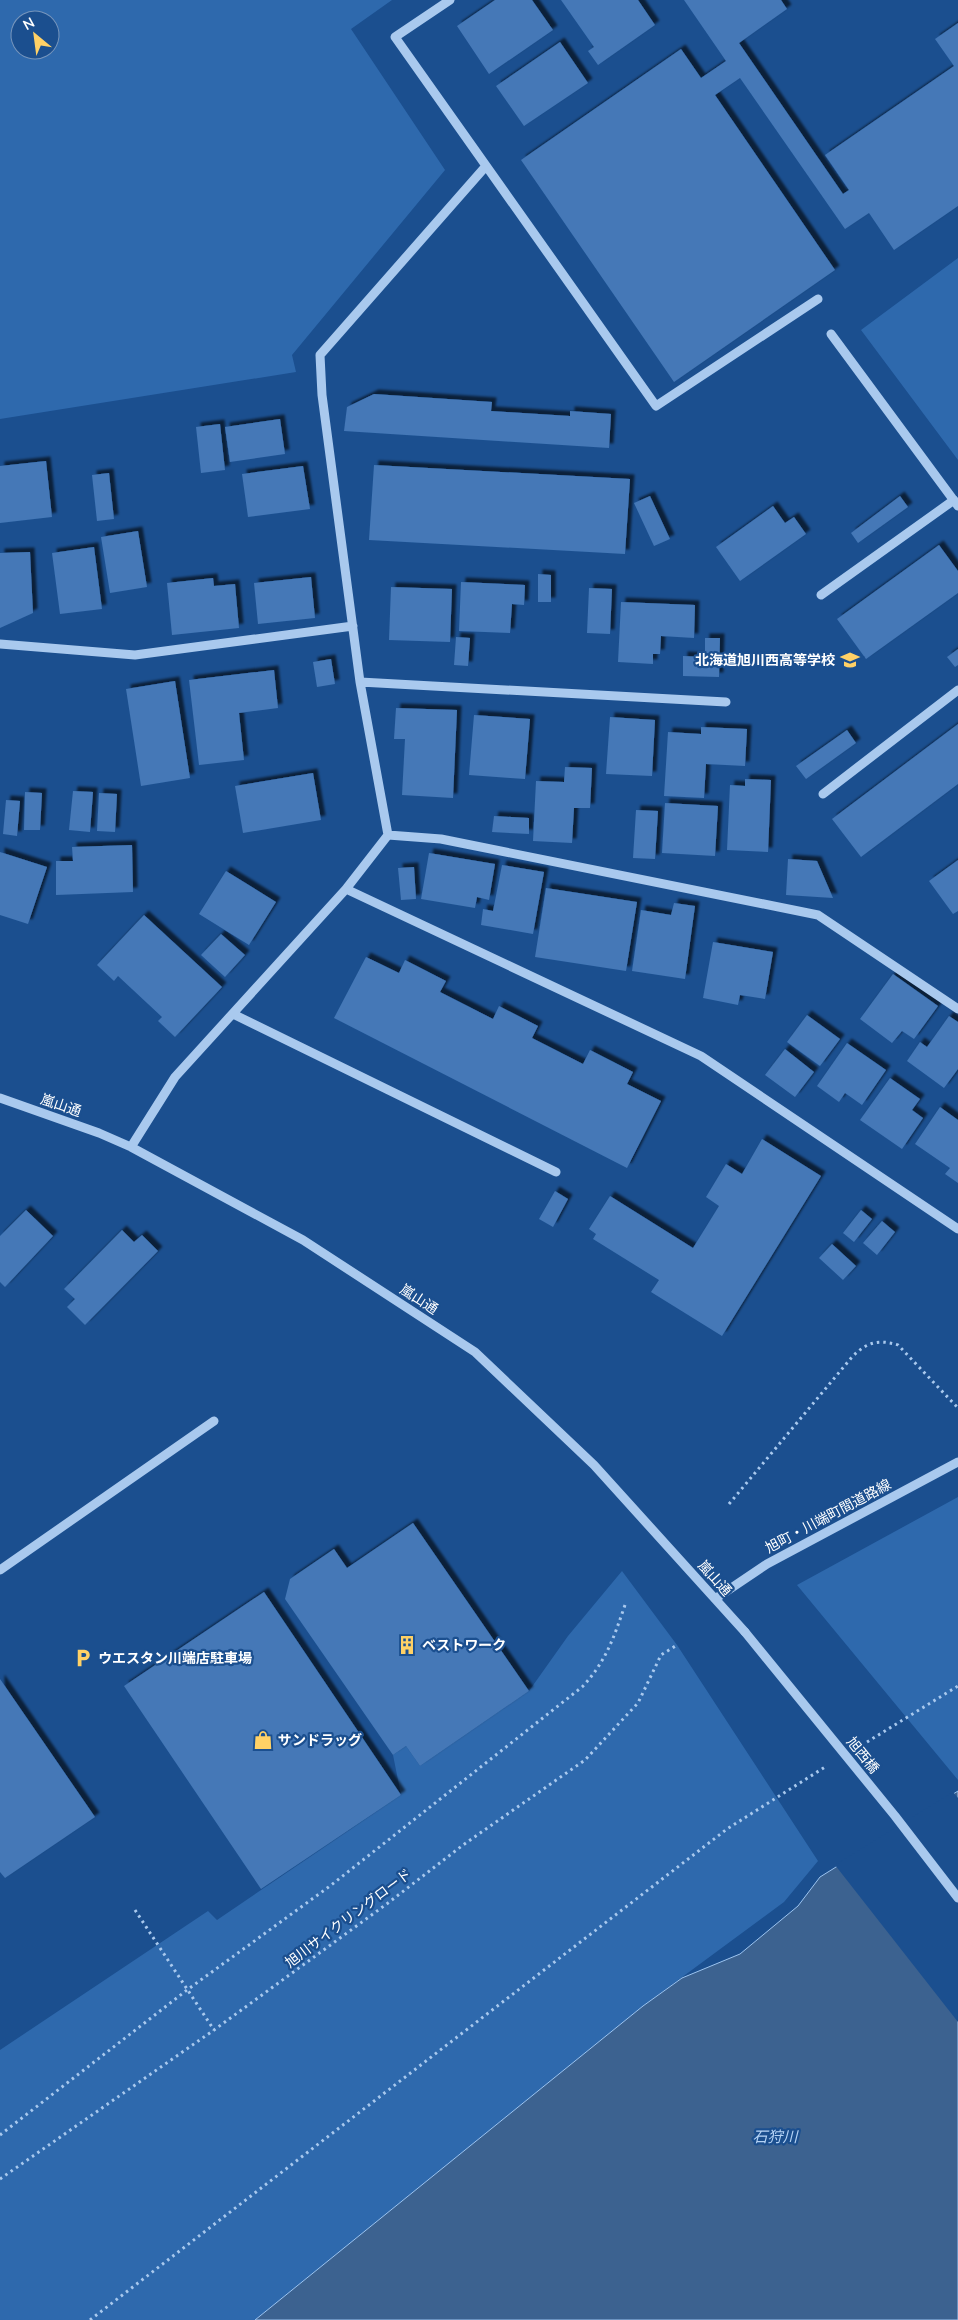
<svg xmlns="http://www.w3.org/2000/svg" width="958" height="2320" font-family="'Nunito Sans','Noto Sans JP',sans-serif">
<style>
.green{fill:#2e69ad;fill-rule:evenodd}
.water{fill:#3c6290;stroke:#9cc4f0}
.pier{fill:#1b4f8f}
.building{fill:#4478b7;filter:url(#shadow)}
.lines{fill:none;stroke-linecap:round;stroke-linejoin:round}
.path{stroke:#a9c9ee;stroke-width:3;stroke-dasharray:2.5 4;stroke-linecap:butt}
.minor{stroke:#a9c9ee;stroke-width:9}
.minor-bridge{stroke:#a9c9ee;stroke-width:9}
.labels{text-anchor:middle;stroke-width:4.5;stroke-linejoin:round;paint-order:stroke}
.poi-label{font-size:14px;font-weight:bold;fill:#fff;stroke:#1b4f8f;text-anchor:start}
.street-label{font-size:14px;fill:#fff;stroke:#1b4f8f}
.water-label{font-size:15px;font-style:italic;fill:#b5d3f5;stroke:#1b4f8f}
</style>
<defs>
<filter id="shadow"><feDropShadow dx="4.5" dy="-4.5" stdDeviation="1" flood-color="#0009"/></filter>
</defs>
<rect width="100%" height="100%" fill="#1b4f8f"/>
<path class="green" d="M0 0H392L351 29 445 170 292 355 296 372 0 419ZM20 20H50V50H20Z
M958 258V460L861 330Z
M958 1497V1780L797 1585Z
M622 1571 677 1645 818 1861 784 1902 643 2006 255 2320H0V2050L208 1911 217 1920 401 1795 393 1755 406 1746 420 1766 529 1691 568 1636Z"/>
<path class="water" d="M958 1791V2320H255L643 2006 682 1978 740 1954 798 1906 820 1877Z"/>
<path class="pier" d="M953 1792 958 1798V2022L835 1865Z"/>
<path class="building" d="M495 0H532L553 30 489 74 457 26Z
M561 0H638L655 25 598 65 588 51 594 47Z
M684 0H781L787 9 739 43 843 194 849 190 825 155 954 66 935 39 958 23V206L894 250 869 213 845 229 740 78 715 95 835 270 674 382 521 160 681 49 701 78 726 61Z
M560 42 588 83 524 126 496 86Z
M374 394 492 402 491 411 570 416V411L611 414 609 448 344 431 347 407Z
M280 419 285 454 230 462 225 427Z
M220 424 225 470 201 473 196 427Z
M46 461 52 517 0 523V466Z
M374 465 630 479 625 554 369 540Z
M303 466 310 509 248 517 242 474Z
M109 473 114 519 97 521 92 475Z
M650 496 670 539 654 546 634 503Z
M900 496 908 507 858 543 851 533Z
M773 506 785 523 794 517 806 534 740 581 716 547Z
M138 531 147 587 110 593 101 537Z
M939 545 958 571V593L866 659 837 619Z
M94 547 102 609 60 614 52 553Z
M30 552 33 613 0 628V553Z
M538 574 551 575V602H538Z
M311 577 315 618 258 624 254 583Z
M213 578 214 586 235 584 239 628 172 635 167 583Z
M461 582 525 585 524 605 512 604 510 633 459 631Z
M391 587 452 589 450 642 389 640Z
M589 588 612 589 610 634 587 633Z
M621 602 695 605 694 638 661 636 660 654H653V664L618 662Z
M456 637 470 638 468 666 454 665Z
M705 638H720L719 677 683 676V656L705 657Z
M958 649V665L955 667 947 657Z
M331 659 335 684 317 687 313 662Z
M274 670 278 708 239 713 244 760 199 765 189 680Z
M175 681 190 778 141 786 126 689Z
M396 708 457 710 453 798 402 795 405 739H394Z
M474 715 530 719 525 779 469 775Z
M610 717 655 720 652 776 606 774Z
M958 724V784L861 857 832 819Z
M701 727 747 729 745 766 706 764 704 798 664 796 668 732 701 734Z
M847 730 856 743 806 779 796 766Z
M565 767 592 768 590 808H574L572 843 533 841 536 781 564 782Z
M313 773 321 820 243 833 235 786Z
M745 779 771 780 768 852 727 850 730 785 745 786Z
M73 791 93 792 90 832 69 830Z
M25 792 42 793 40 830H24Z
M99 793 117 794 115 832 97 831Z
M6 800 20 801 17 836 3 834Z
M665 803 718 806 715 856 662 853Z
M636 810 658 811 655 859 633 858Z
M494 816 529 818V834L492 832Z
M132 845 133 892 56 895V861H73L72 847Z
M0 852 47 867 28 924 0 915Z
M429 853 495 864 489 900 477 897 475 908 421 899Z
M788 859 817 861 833 898 786 895Z
M958 860V911L953 914 929 881Z
M502 865 544 872 533 934 481 925 483 909 493 911Z
M414 867 416 899 401 900 398 868Z
M226 871 276 902 249 945 199 914Z
M546 888 637 902 626 971 535 957Z
M674 903 695 906 685 979 632 971 641 910 671 915Z
M144 915 222 987 175 1037 158 1021 162 1017 118 976 114 981 97 965Z
M221 934 245 955 225 977 201 955Z
M713 942 773 952 765 999 740 995 738 1005 703 998Z
M366 957 399 973 405 960 446 981 440 992 493 1019 499 1006 538 1026 532 1038 583 1064 590 1050 633 1072 627 1084 661 1101 627 1168 334 1018Z
M893 974 938 1006 914 1039 902 1031 892 1043 860 1019Z
M807 1015 840 1039 820 1066 787 1042Z
M949 1016 958 1022V1069L944 1088 907 1061 920 1042 927 1047Z
M847 1043 886 1070 862 1105 845 1093 839 1102 817 1086Z
M785 1049 814 1072 795 1097 765 1075Z
M890 1078 920 1099 912 1110 923 1118 902 1149 860 1120Z
M940 1107 958 1120V1183L945 1174 950 1168 915 1144Z
M762 1139 821 1176 722 1336 651 1292 659 1280 593 1239 596 1234 589 1229 610 1196 693 1248 719 1206 706 1197 726 1164 742 1174Z
M555 1191 568 1199 553 1227 539 1219Z
M26 1210 53 1236 5 1287 0 1282V1236Z
M861 1210 872 1219 854 1242 843 1233Z
M882 1221 895 1232 877 1255 863 1243Z
M122 1230 134 1242 142 1235 158 1251 85 1325 67 1307 75 1299 64 1289Z
M832 1244 856 1266 843 1280 819 1258Z
M413 1523 529 1691 420 1766 406 1746 393 1755 285 1599 290 1579 334 1549 347 1568Z
M264 1592 401 1795 261 1889 124 1686Z
M0 1679 95 1817 5 1878 0 1872Z"/>
<g class="lines">
<path class="path" d="M729 1504 852 1357C867 1342 878 1339 898 1345L958 1408
M867 1742 958 1686
M135 1910 214 2030
M0 2135 187 1990 330 1886 582 1687C606 1662 614 1637 625 1605
M0 2179 214 2030 388 1903 463 1845 585 1760 638 1703 661 1655 677 1645
M90 2320 727 1829 825 1767"/>
<path class="minor" d="M450 0 395 37 656 406 818 299
M831 334 958 506
M821 595 954 500
M0 644 135 655 353 626
M360 682 726 702
M823 794 958 690
M388 835 441 839 818 915 958 1009
M346 889 701 1056 958 1229
M233 1014 556 1172
M0 1098 99 1133 131 1147 303 1240 475 1352 594 1465 745 1632
M131 1147 175 1077 346 889 388 835 360 682 322 395 320 355 486 166
M0 1570 214 1421
M715 1599 767 1564 958 1462"/>
<path class="minor-bridge" d="M745 1632 895 1816 958 1898"/>
</g>
<defs>
<g id="school-bare" transform="scale(1.5)"><path d="M0-5L7-2L0 1L-7-2ZM-4 1L0 2.5L4 1V4Q0 6-4 4Z" fill="#ffd166" stroke="#1b4f8f" stroke-width="2.5" paint-order="stroke"/></g>
<g id="building-bare" transform="scale(1.5)"><path d="M-4-6H4V6H1V3H-1V6H-4ZM-2.5-4.3h1.7v1.8h-1.7ZM.8-4.3h1.7v1.8H.8ZM-2.5-1h1.7V.8h-1.7ZM.8-1h1.7V.8H.8Z" fill="#ffd166" stroke="#1b4f8f" stroke-width="2.5" paint-order="stroke"/></g>
<g id="parking-bare" transform="scale(1.5)"><path d="M-3.5-5.5H1a3.5 3.5 0 0 1 0 7H-1V5.5H-3.5ZM-1-3.4V-.6H.8a1.4 1.4 0 0 0 0-2.8Z" fill="#ffd166" stroke="#1b4f8f" stroke-width="2.5" paint-order="stroke"/></g>
<g id="shop-bare" transform="scale(1.5)"><path d="M-5-2.5h2.3a2.7 3.5 0 0 1 5.4 0H5L5.5 6h-11ZM-1.5-2.5h3a1.5 2.3 0 0 0-3 0Z" fill="#ffd166" stroke="#1b4f8f" stroke-width="2.5" paint-order="stroke"/></g>
</defs>
<g fill-rule="evenodd">
<use href="#school-bare" x="850" y="660"/>
<use href="#building-bare" x="407" y="1645"/>
<use href="#parking-bare" x="83" y="1658"/>
<use href="#shop-bare" x="263" y="1740"/>
</g>
<g class="labels">
<g class="poi-label">
<text x="835" y="665" text-anchor="end">北海道旭川西高等学校</text>
<text x="422" y="1650">ベストワーク</text>
<text x="98" y="1663">ウエスタン川端店駐車場</text>
<text x="278" y="1745">サンドラッグ</text>
</g>
<g class="street-label">
<text transform="translate(61 1105) rotate(19)" y="5">嵐山通</text>
<text transform="translate(419 1299) rotate(33)" y="5">嵐山通</text>
<text transform="translate(828 1516) rotate(-28)" y="5">旭町・川端町間道路線</text>
<text transform="translate(715 1578) rotate(48)" y="5">嵐山通</text>
<text transform="translate(863 1755) rotate(51)" y="5">旭西橋</text>
<text transform="translate(348 1918) rotate(-37)" y="5">旭川サイクリングロード</text>
</g>
<g class="water-label">
<text x="775" y="2142">石狩川</text>
</g>
</g>
<g transform="translate(35 35) rotate(331)"><circle r="24" fill="#1b4f8f" stroke="#7695bc"/>
<path d="M0-4L9 19L0 12L-9 19Z" fill="#ffd166"/>
<text y="-8" font-size="14" font-weight="bold" text-anchor="middle" fill="#ffffff">N</text>
</g>
</svg>
